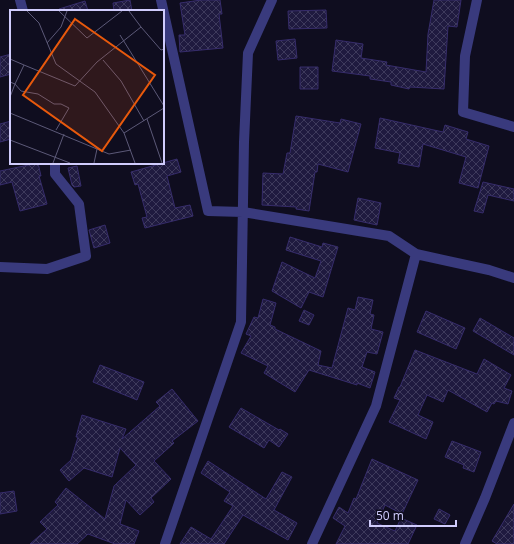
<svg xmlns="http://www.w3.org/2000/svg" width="514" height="544" font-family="'Open Sans',sans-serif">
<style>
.building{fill:url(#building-cross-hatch);stroke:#362c6b}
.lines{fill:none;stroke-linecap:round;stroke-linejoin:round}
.minor{stroke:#393a7d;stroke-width:10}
.inset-road{fill:none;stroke:#5c5978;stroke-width:1}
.view{fill:#e8590c;fill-opacity:0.15;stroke:#e8590c;stroke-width:2}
.inset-edge{fill:none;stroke:#d0ccfd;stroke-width:2}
</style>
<defs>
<pattern id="building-cross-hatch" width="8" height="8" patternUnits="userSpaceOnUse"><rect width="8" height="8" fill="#1f1a3f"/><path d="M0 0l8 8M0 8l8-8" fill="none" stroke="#3e3a5c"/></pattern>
</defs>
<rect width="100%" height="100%" fill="#0f0d1f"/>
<path class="building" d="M130 0 132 11H114L113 3Z
M201 0H220L222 14H219L223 48 180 52 179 35H185L180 3Z
M434 0H461L457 27 448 26 444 89 410 87 409 89 391 85V82L370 79V76L332 71 336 40 363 44 361 58 387 62 386 65 426 72 428 34Z
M85 1 88 11H59V9Z
M326 10 327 28 289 29 288 11Z
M295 39 297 58 278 60 276 41Z
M11 54V74L0 77V57Z
M300 67H318V89H300Z
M296 116 340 123 341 119 361 124 348 172 318 164 317 172H315L309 211 296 209V207L262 205 263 173 283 174 287 153H290Z
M380 118 443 132 445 125 468 132 466 139 489 146 478 188 459 183 466 157 423 144 419 167 398 163 400 153 375 148Z
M11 121V139L0 142V124Z
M177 159 181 172 167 176 175 208 190 205 193 216 145 228 142 218 147 217 138 184 135 185 131 172Z
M38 163 41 176H39L47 204 20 211 12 182 0 185V171Z
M77 166 81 186 74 187 72 185 68 168Z
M483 182 514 189V201L488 195 483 213 474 211Z
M358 198 381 203 377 225 354 220Z
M105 225 110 243 94 248 89 230Z
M290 237 322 247 323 243 338 247 323 297 309 292 301 308 272 291 282 262 315 278 321 261 286 250Z
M358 297 373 300 370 314 374 315 371 329 383 332 377 354 367 352 362 367 375 372 370 388 357 383V385L309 370 295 392 264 373 268 366 241 353 251 336 246 334 254 317 258 318 263 299 276 303 270 325 275 327V329L321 351 318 365 332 368 348 308 355 310Z
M304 310 314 315 309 325 299 321Z
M426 311 465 328 456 349 417 332Z
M480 318 514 338V355L473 331Z
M415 350 477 374 484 359 511 375 504 388 512 391 508 404 496 401 494 404 492 403 487 412 448 390 443 402 427 395 418 415 433 422 426 439 389 422 400 400 394 398 399 387H400Z
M100 365 144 382 137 400 93 382Z
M172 389 198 421 172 441 174 443 154 461 171 479 151 498 154 502 140 515 126 500 120 524 139 531 134 544H115L88 534 77 544H30L47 529 40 522 58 505 55 502 66 488 105 519 114 486 136 465 120 448 112 477 84 468 69 481 60 470 71 460 78 437H76L82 415 126 429 122 439 160 406 156 402Z
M241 408 279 430 280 429 288 434 279 447 269 440 264 448 229 427Z
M452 441 481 452 474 472 463 468 464 465 445 457Z
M372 459 418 480 402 514 385 505 377 523 395 531 401 518 417 525 408 544H336L345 526 333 518 339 507 348 513 354 498 356 499Z
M208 461 266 499 282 472 292 477 274 510 297 523 288 540 243 515 224 544H180L191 527 211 539 233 506 224 501 230 492 201 473Z
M14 491 17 511 0 514V493Z
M514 504V544H497L492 541Z
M439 509 450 515 445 524 434 519Z"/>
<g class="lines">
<path class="minor" d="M20 0 23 11
M161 0 208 211 243 212 389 236 416 254 489 270 514 278
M477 0 465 56 463 112 514 127
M0 267 47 269 86 256 79 204 55 174V163
M165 544 241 322 244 142 248 53 272 0
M312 544 376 406 416 254
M465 544 485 498 514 423"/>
</g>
<g transform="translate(10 10)">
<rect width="154" height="154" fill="#0f0d1f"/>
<path class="inset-road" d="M17 1 29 13 46 54 85 82 114 123 125 153M49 1 77 28 112 1M119 1 131 17M110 25 154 96M37 33 51 17 57 1M0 49 14 55M93 50 111 71 134 111M0 72 5 74 0 87M0 103 99 144 121 140M137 109 152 153M46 120 59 98 51 94H44L28 84 11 81 5 74 14 55 65 76 87 52 131 17 151 40 154 39M114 123 154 98M0 130 60 153M43 153 54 124M84 153 87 139"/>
<path class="view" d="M65 9 145 65 92 141 13 85Z"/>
<rect width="154" height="154" class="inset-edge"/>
</g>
<path d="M370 520v6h86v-6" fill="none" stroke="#d0ccfd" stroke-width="2"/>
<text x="376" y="520" font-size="12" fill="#d0ccfd" stroke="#0f0d1f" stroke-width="3" paint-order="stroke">50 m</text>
</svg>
